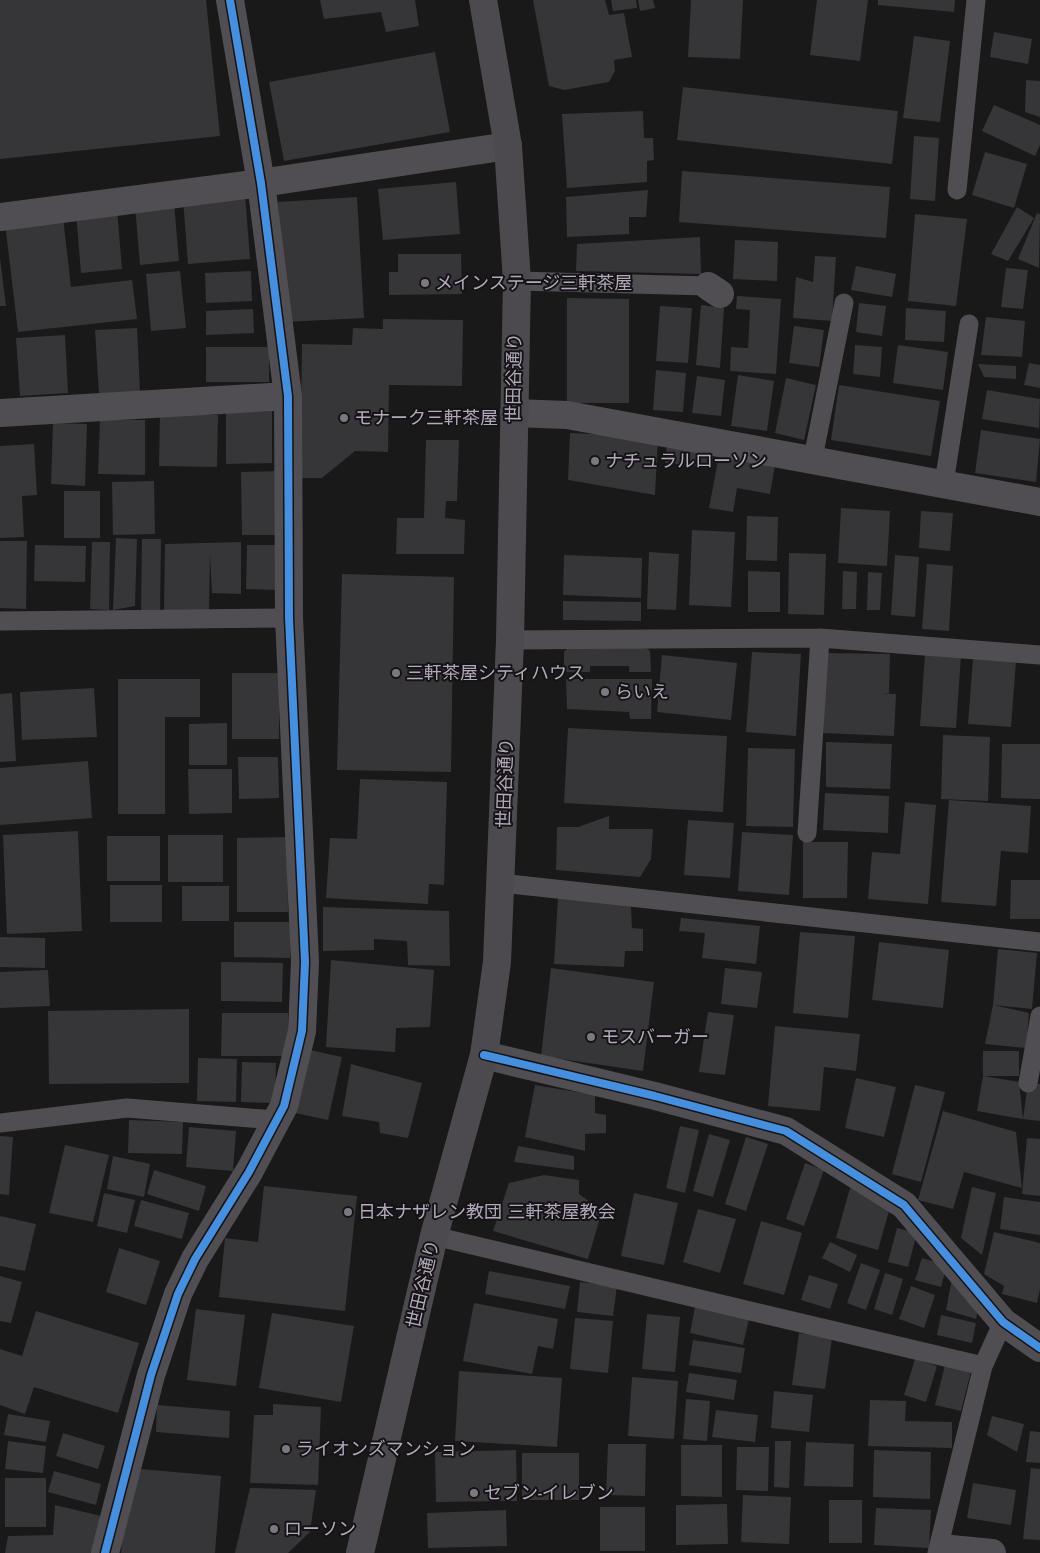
<svg xmlns="http://www.w3.org/2000/svg" width="1040" height="1553" font-family="Jost,'Noto Sans JP',sans-serif">
<style>
.building{fill:#363537}
.lines{fill:none;stroke-linecap:round;stroke-linejoin:round}
.service{stroke:#514e53;stroke-width:19}
.minor{stroke:#514e53;stroke-width:28}
.tertiary{stroke:#514e53;stroke-width:28}
.primary{stroke:#4d4a4f;stroke-width:28}
.cycleway-casing{stroke:#151315;stroke-width:11}
.cycleway{stroke:#468fdf;stroke-width:8}
.poi-dot{fill:#7d7782;stroke:#151315;stroke-width:2}
.labels{text-anchor:middle;stroke-width:4;stroke-linejoin:round;paint-order:stroke}
.poi-label{font-size:18px;fill:#b3a9bb;stroke:#151315;text-anchor:start}
.street-label{font-size:18px;fill:#b3a9bb;stroke:#151315}
</style>
<rect width="100%" height="100%" fill="#191919"/>
<path class="building" d="M0 0H206L220 136 0 159Z
M320 0H415L419 26 386 32 381 12 324 19Z
M533 0H605L609 15 624 13 632 57 614 60 615 71 609 82 564 90 549 86Z
M611 0H636L637 8 613 11Z
M638 0H653L655 8 640 11Z
M691 0H743L740 59 688 57Z
M817 0H868L860 61 810 55Z
M878 0H955L954 12 878 5Z
M994 32 1032 39 1028 64 990 57Z
M914 36 950 41 940 122 903 118Z
M435 52 450 132 284 161 269 82Z
M1026 80 1040 81V117L1025 112Z
M683 87 898 111 892 164 677 140Z
M994 105 1040 125V145L1035 156 982 131Z
M643 111 644 138H653L654 160 647 161V182L567 188 562 114Z
M914 136 939 138 935 201 910 199Z
M985 152 1027 164 1014 208 972 195Z
M682 171 890 187 886 238 679 222Z
M456 182 460 234 383 240 378 189Z
M648 190 646 217H629V234L567 237 566 197Z
M245 194 250 259 188 264 183 199Z
M357 197 364 318 285 322 278 202Z
M174 202 179 261 140 265 135 206Z
M1017 207 1034 218 1008 261 991 254Z
M117 209 122 269 81 273 76 213Z
M1037 213 1040 214 1039 268 1018 259Z
M915 214 967 219 956 306 908 301Z
M63 217 71 287 132 280 137 319 18 332 5 223Z
M700 237 701 274 576 271 577 244Z
M735 240 778 242 777 281 733 279Z
M398 254H461L462 294 389 295V272H398Z
M815 256 836 257 832 321 793 318 796 277 813 282Z
M0 258 6 306H0Z
M856 266 896 274 892 297 851 290Z
M1006 268 1028 270 1023 309 1001 307Z
M180 271 186 328 151 331 146 274Z
M251 271 252 301 206 303 205 273Z
M737 296 781 299 776 374 730 371 731 347 748 348 750 310 736 309Z
M567 298 629 299V403H567Z
M859 303 886 306 882 336 856 332Z
M701 305 724 308 720 368 696 365Z
M660 306 692 308 688 363 656 361Z
M906 308 946 311 944 342 905 340Z
M253 309 254 333 206 335V311Z
M986 317 1025 321 1022 357 981 355Z
M383 319 463 320 462 386 389 385 388 452 355 451 322 478H300L302 344 352 345 353 328 383 329Z
M794 326 824 330 819 367 789 363Z
M137 328 140 392 99 394 95 330Z
M65 335 68 393 20 396 16 338Z
M855 345 882 347 880 377 853 374Z
M898 345 948 352 943 390 893 383Z
M206 347H269V382H206Z
M1029 363 1040 365V388L1024 385Z
M978 364 1016 366V379L984 377Z
M656 370 686 373 683 412 653 410Z
M738 375 774 381 767 431 731 426Z
M697 376 725 380 721 416 692 413Z
M786 378 816 385 804 440 775 433Z
M839 385 940 401 931 456 831 440Z
M987 390 1040 399 1039 428 982 419Z
M272 411V463L226 464V412Z
M160 413 218 415 217 467 159 466Z
M100 420H145V475L98 474Z
M53 423 87 424 85 486 51 484Z
M981 430 1040 439 1036 482 975 473Z
M570 433 658 437 655 495 568 480Z
M426 440H459L457 501H446L445 518 465 520 464 554H396L397 518H424Z
M34 444 37 495 22 496 24 537 0 538V446Z
M667 444 714 448 712 467 665 463Z
M719 455 775 465 770 494 737 488 733 512 709 508Z
M279 471 280 535H242L241 472Z
M154 481 155 534 113 535 112 482Z
M64 491H100V538H64Z
M841 508 890 511 887 566 838 563Z
M921 511 953 513 950 551 919 548Z
M747 516 778 517 777 561 746 560Z
M692 530 735 532 731 607 689 605Z
M116 538 137 539 135 606 113 610Z
M142 539H161L160 612H141Z
M0 541H27L26 609 0 608Z
M92 542H110L109 610 90 609Z
M241 542V594L212 593 210 555 209 612 164 611 165 544Z
M35 545 86 546 85 582 34 581Z
M247 545H275V590L246 589Z
M649 552 679 554 676 610 647 609Z
M789 553 826 554 824 615 788 614Z
M564 555 642 558 641 598 563 595Z
M895 555 919 557 915 617 891 615Z
M927 564 953 566 949 631 922 629Z
M748 571 780 572V612H748Z
M843 571 857 572 856 609H842Z
M868 572 882 573 880 610H867Z
M342 574 454 577 451 772 337 770Z
M563 601 641 602V621L563 620Z
M570 645 644 646 650 651 651 672H629V666H590V672H564V652Z
M752 652 801 654 796 736 746 732Z
M826 653 890 654 889 693H882L896 694 894 736 823 733Z
M925 654 961 656 956 728 920 726Z
M662 655 737 663 731 720 657 712Z
M973 658 1016 661 1011 727 968 724Z
M232 673H279V739H232Z
M118 679H200V717H165V814H118Z
M566 679H652L651 719H630L629 712 567 709Z
M94 688 97 737 22 740 20 692Z
M12 693 16 761 0 762V694Z
M227 723V765H189V724Z
M568 728 727 736 723 812 564 803Z
M943 735 990 737 988 801 941 799Z
M826 742 892 744 890 789 826 787Z
M1002 744H1040V799L1001 798Z
M748 748 795 749 793 827 746 826Z
M238 757H278L279 798 239 799Z
M88 761 92 818 0 825V768Z
M188 769H232V813L189 814Z
M360 779 447 782 444 885 429 884 428 904 326 898 330 838 357 839Z
M825 793 889 796 888 833 823 830Z
M949 800 1031 806 1028 853 1001 851 996 906 941 902Z
M905 802 936 805 928 904 868 899 872 852 900 854Z
M609 816V829H653L651 859 640 877 556 870 557 827H578Z
M688 820 734 823 730 878 684 875Z
M78 831 82 931 7 934 3 835Z
M742 832 793 835 789 895 738 891Z
M168 835H223V882H168Z
M107 836H160V881H107Z
M287 837 288 912H237V838Z
M803 842H848L847 898H803Z
M1011 880H1040V919H1010Z
M110 885H162V922H110Z
M182 886H229V921H182Z
M558 897 623 900 631 907 632 928 643 929V951H625L624 967 554 964Z
M323 907 449 911 450 966 408 965 407 941 374 939V950L323 951Z
M681 918 760 926 756 964 702 958 705 933 679 931Z
M234 922H290V958L234 957Z
M800 932 855 936 848 1018 793 1013Z
M0 937 45 938V968L0 967Z
M879 942 949 950 943 1008 872 1000Z
M998 949 1037 953 1032 1009 993 1005Z
M331 960 434 970 430 1027 396 1028 395 1052 326 1047Z
M221 962 283 963 282 1002 221 1001Z
M551 968 654 982 643 1071 541 1056Z
M725 968 762 972 757 1008 721 1004Z
M48 970 50 1006 0 1008V972Z
M993 1005 1029 1013 1026 1048 985 1044Z
M189 1009V1083L49 1084 48 1011Z
M708 1012 734 1015 725 1075 699 1072Z
M222 1013H288V1056H221Z
M775 1026 860 1034 856 1071 824 1067 820 1111 768 1106Z
M310 1050 342 1057 328 1120 295 1113Z
M983 1051H1019V1076H983Z
M198 1058 237 1059 236 1102 197 1101Z
M242 1062 276 1063 275 1103 241 1102Z
M351 1064 422 1083 408 1138 380 1133 379 1122 342 1116Z
M983 1076 1019 1082 1023 1119 977 1111Z
M856 1078 896 1087 884 1137 845 1128Z
M1028 1083 1040 1084V1121L1023 1119Z
M535 1085 595 1095V1113L606 1115V1133L585 1134V1151L525 1137Z
M915 1085 945 1092 921 1182 892 1174Z
M943 1111 1016 1132 1022 1188 964 1172 953 1209 918 1200Z
M129 1120 183 1122 182 1154 128 1153Z
M680 1126 699 1130 685 1193 666 1188Z
M189 1127 236 1131 233 1171 186 1167Z
M709 1134 730 1140 713 1197 693 1191Z
M0 1136 13 1137 9 1195 0 1194Z
M746 1137 768 1144 746 1211 725 1204Z
M1027 1138 1040 1139V1196L1022 1194Z
M65 1145 109 1155 93 1222 49 1213Z
M518 1146 574 1156V1170L514 1162Z
M113 1156 150 1164 144 1197 107 1189Z
M805 1163 824 1170 804 1226 786 1219Z
M154 1170 206 1186 199 1211 147 1194Z
M544 1175 579 1180V1194L602 1211 588 1259 493 1231 509 1183Z
M264 1186 357 1196 345 1311 219 1297 225 1238 258 1242Z
M972 1187 996 1193 982 1255 961 1238Z
M850 1188 892 1200 878 1250 836 1238Z
M104 1193 135 1200 127 1233 97 1226Z
M634 1193 678 1203 664 1265 621 1256Z
M1004 1197 1040 1202V1235L1000 1229Z
M141 1200 189 1213 182 1239 134 1226Z
M698 1209 736 1219 720 1273 683 1262Z
M0 1216 36 1224 25 1271 0 1266Z
M761 1221 802 1233 784 1295 743 1284Z
M897 1228 917 1233 908 1267 888 1262Z
M994 1232 1040 1243V1289L1037 1303 1002 1294 1004 1286 984 1274Z
M830 1242 857 1255 850 1272 822 1258Z
M119 1248 160 1261 146 1305 106 1292Z
M922 1258 947 1265 941 1287 915 1280Z
M861 1263 880 1270 866 1310 847 1303Z
M489 1271 570 1286 565 1309 485 1294Z
M885 1273 903 1279 892 1315 874 1309Z
M809 1275 838 1284 830 1309 801 1300Z
M0 1276 22 1282 11 1323 0 1321Z
M952 1278 979 1306 976 1319 946 1310Z
M580 1282 617 1286 613 1316 577 1312Z
M911 1286 935 1295 924 1328 899 1319Z
M474 1303 558 1319 553 1349 538 1346 532 1374 463 1361Z
M695 1307 749 1319 743 1345 690 1333Z
M196 1309 245 1315 236 1386 187 1380Z
M36 1311 139 1343 118 1413 34 1387 25 1414 0 1405V1349L22 1356Z
M272 1313 354 1326 341 1402 259 1388Z
M647 1314 680 1317 675 1372 642 1369Z
M941 1315 976 1323 972 1343 937 1335Z
M575 1318 613 1321 608 1373 570 1369Z
M799 1333 832 1338 825 1389 792 1385Z
M693 1340 745 1348 741 1373 689 1365Z
M915 1359 937 1366 926 1402 904 1395Z
M945 1365 971 1371 961 1411 935 1405Z
M459 1371 562 1378 557 1447 455 1441Z
M689 1373 737 1380 734 1400 686 1392Z
M632 1377 678 1381 674 1439 628 1436Z
M774 1391 813 1395 809 1432 771 1428Z
M686 1399 710 1401 707 1441 683 1439Z
M870 1400 906 1401 905 1421 952 1422V1448L868 1446Z
M273 1404 321 1407 318 1485 250 1483 254 1415H273Z
M157 1405 230 1411 229 1438 156 1432Z
M716 1410 758 1415 755 1442 712 1437Z
M8 1414 50 1421 46 1442 4 1435Z
M992 1416 1024 1424 1017 1452 987 1435Z
M1030 1431 1040 1432V1463L1026 1462Z
M63 1433 105 1446 98 1469 56 1456Z
M8 1441 46 1446 43 1473 5 1469Z
M775 1441H791L789 1488 774 1487Z
M806 1442 854 1444 853 1487 804 1486Z
M608 1444H646L645 1496 606 1495Z
M681 1445H722V1497L681 1496Z
M737 1447H769L768 1491 736 1490Z
M516 1450 517 1501 436 1502 435 1452Z
M874 1450 931 1452 930 1499 873 1497Z
M522 1453H579V1500H522Z
M128 1468 221 1476 215 1553H121Z
M1031 1468 1040 1469V1540L1023 1539Z
M54 1471 101 1484 96 1505 48 1492Z
M5 1478H46V1527H5Z
M973 1483 1016 1490 1011 1525 967 1518Z
M250 1488 316 1490 310 1532 288 1553H235Z
M743 1495 791 1497 789 1544 741 1542Z
M829 1500H862V1543H829Z
M727 1504 728 1544 676 1545V1505Z
M55 1505 101 1516 91 1553H5L8 1536 53 1535Z
M600 1507H645V1551H600Z
M876 1508 931 1510 929 1548 874 1545Z
M506 1510 507 1546 428 1548 427 1513Z"/>
<g class="lines">
<path class="service" d="M957 190 976 0
M517 281 708 286
M813 458 844 303
M944 483 969 324
M0 621 289 618
M510 640 820 638 1040 655
M807 833 820 638
M501 883 1040 942
M1028 1083 1040 1016
M0 1123 127 1108 275 1120
M434 1236 983 1366
M937 1553 983 1366 1003 1322"/>
<path class="minor" d="M708 286 720 294
M0 413 288 396
M514 413 567 415 1040 502
M484 1055 655 1096 786 1131 904 1205 1003 1322 1040 1348
M105 1553 151 1375 178 1294 195 1259 249 1172 284 1106 302 1031 305 962 289 618 288 396 261 183 230 0
M946 1553 951 1549 992 1553"/>
<path class="tertiary" d="M0 217 261 183 508 146"/>
<path class="primary" d="M360 1553 434 1236 484 1055 497 962 510 640 517 281 508 146 483 0"/>
<g class="cycleway-casing">
<path id="cycleway" d="M484 1055 655 1096 786 1131 904 1205 1003 1322 1040 1348
M105 1553 151 1375 178 1294 195 1259 249 1172 284 1106 302 1031 305 962 289 618 288 396 261 183 230 0"/>
</g>
<use href="#cycleway" class="cycleway"/>
</g>
<g class="poi-dot">
<circle cx="425" cy="283" r="5"/>
<circle cx="344" cy="418" r="5"/>
<circle cx="595" cy="461" r="5"/>
<circle cx="396" cy="673" r="5"/>
<circle cx="605" cy="692" r="5"/>
<circle cx="591" cy="1037" r="5"/>
<circle cx="348" cy="1212" r="5"/>
<circle cx="286" cy="1449" r="5"/>
<circle cx="474" cy="1493" r="5"/>
<circle cx="274" cy="1529" r="5"/>
</g>
<g class="labels">
<g class="poi-label">
<text x="435" y="289">メインステージ三軒茶屋</text>
<text x="354" y="424">モナーク三軒茶屋</text>
<text x="605" y="467">ナチュラルローソン</text>
<text x="406" y="679">三軒茶屋シティハウス</text>
<text x="615" y="698">らいえ</text>
<text x="601" y="1043">モスバーガー</text>
<text x="358" y="1218">日本ナザレン教団 三軒茶屋教会</text>
<text x="296" y="1455">ライオンズマンション</text>
<text x="484" y="1499">セブン-イレブン</text>
<text x="284" y="1535">ローソン</text>
</g>
<g class="street-label">
<text transform="translate(514 378) rotate(-89)" y="6">世田谷通り</text>
<text transform="translate(505 783) rotate(-88)" y="6">世田谷通り</text>
<text transform="translate(423 1284) rotate(-77)" y="6">世田谷通り</text>
</g>
</g>
</svg>
